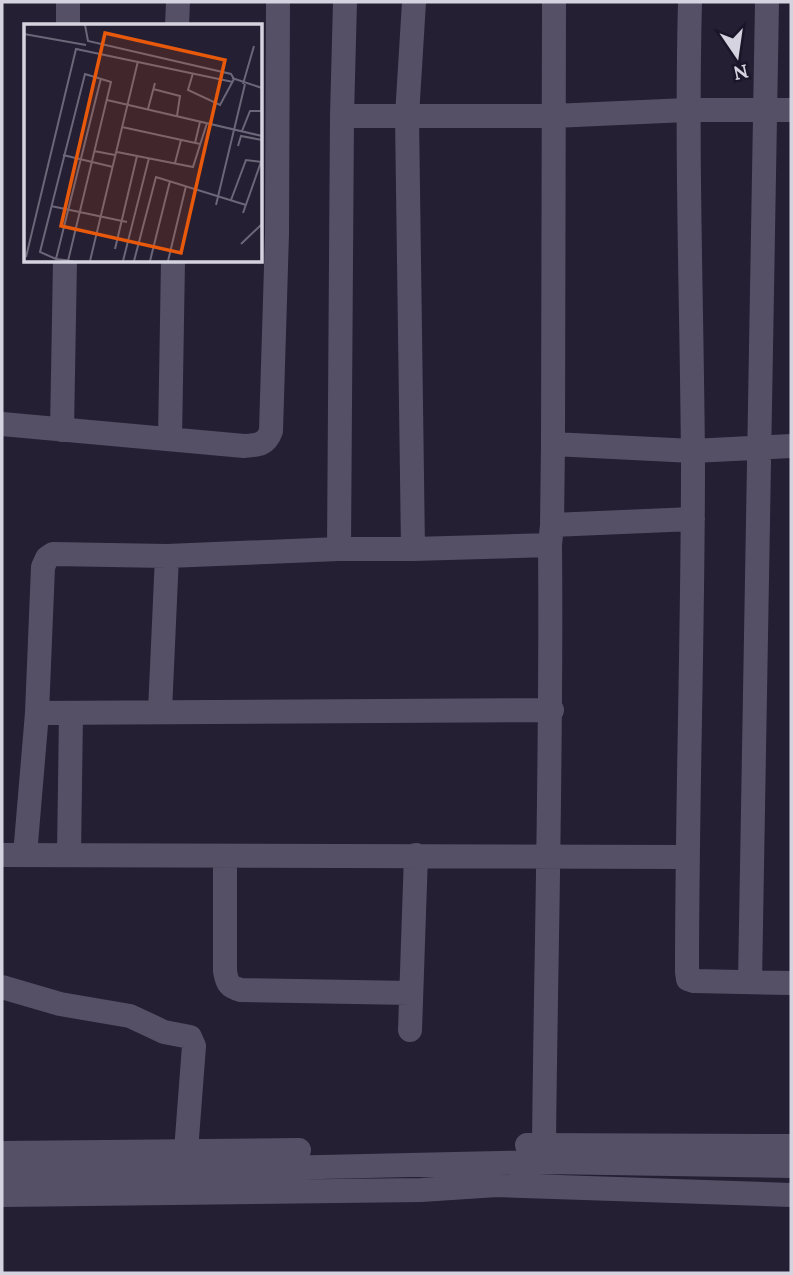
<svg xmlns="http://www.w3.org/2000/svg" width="793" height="1275" font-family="Lora,serif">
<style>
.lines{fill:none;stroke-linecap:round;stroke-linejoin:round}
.minor{stroke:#565067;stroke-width:24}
.inset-road{fill:none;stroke:#6b6778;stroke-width:2}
.view{fill:#e8590c;fill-opacity:0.15;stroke:#e8590c;stroke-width:3.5}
.inset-edge{fill:none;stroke:#d6d3e0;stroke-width:3.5}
</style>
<rect width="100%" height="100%" fill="#241f32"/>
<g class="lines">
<path class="minor" d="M690 2C686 156 692 309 693 463 693 633 687 803 687 972L688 979 694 981 791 983
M68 26V2
M177 26 178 2
M342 116H553L687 110H791
M2 424 244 446C258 445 266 445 271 431L277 234 278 2
M62 430 65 261
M170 439 173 261
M553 444 693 451 791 446
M552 525 693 519
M339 549 342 116 345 2
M413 549 407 116 414 2
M160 711 167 556
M37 713 552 710
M2 855 687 857
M25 855 37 713 43 567 47 558 53 554 167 556 339 549H413L550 545
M69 855 71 713
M225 856V971C227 983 229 987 241 990L411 993
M750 982 767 2
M2 987 60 1004 130 1016 164 1032 190 1037 194 1046 186 1151
M410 1030 416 855
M544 1144C546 944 552 745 550 545L552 525 553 444 554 2
M527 1145 791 1146
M2 1153 299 1150
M2 1174 545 1162 791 1166
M2 1195 421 1190 497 1185 791 1195"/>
</g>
<g transform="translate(24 24)">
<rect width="238" height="238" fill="#241f32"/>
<path class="inset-road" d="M61 1 64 17 207 50 210 55 196 81 164 66 169 49M0 10 62 21M208 54 238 64M219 60 230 22M129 65 156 72 153 92M83 76 238 112M124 85 131 59M98 103 176 120M218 107 226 87H238M171 119 176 98M214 122 217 112 238 116M70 127 91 131M93 128 169 143 183 99M39 131 89 143M151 139 157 116M207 176 222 136 238 138M192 181 221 60M27 182 103 198M219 189 237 138M217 220 238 200M91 225 113 132M2 233 52 25 209 58M32 235 77 54M44 237 87 58 61 50 16 228 32 235 49 237M66 237 114 37M99 237 125 134M110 237 132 153 222 181M126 237 146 157M144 237 162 162"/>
<path class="view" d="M81 9 201 36 157 229 37 202Z"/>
<rect width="238" height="238" class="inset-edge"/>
</g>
<rect width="793" height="1275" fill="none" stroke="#d6d3e0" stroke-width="7"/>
<g transform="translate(737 56) rotate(167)" stroke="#1a1528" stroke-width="5" paint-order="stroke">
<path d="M0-5L12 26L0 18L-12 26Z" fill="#d6d3e0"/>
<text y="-10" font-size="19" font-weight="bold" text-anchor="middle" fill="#d6d3e0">N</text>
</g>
</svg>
